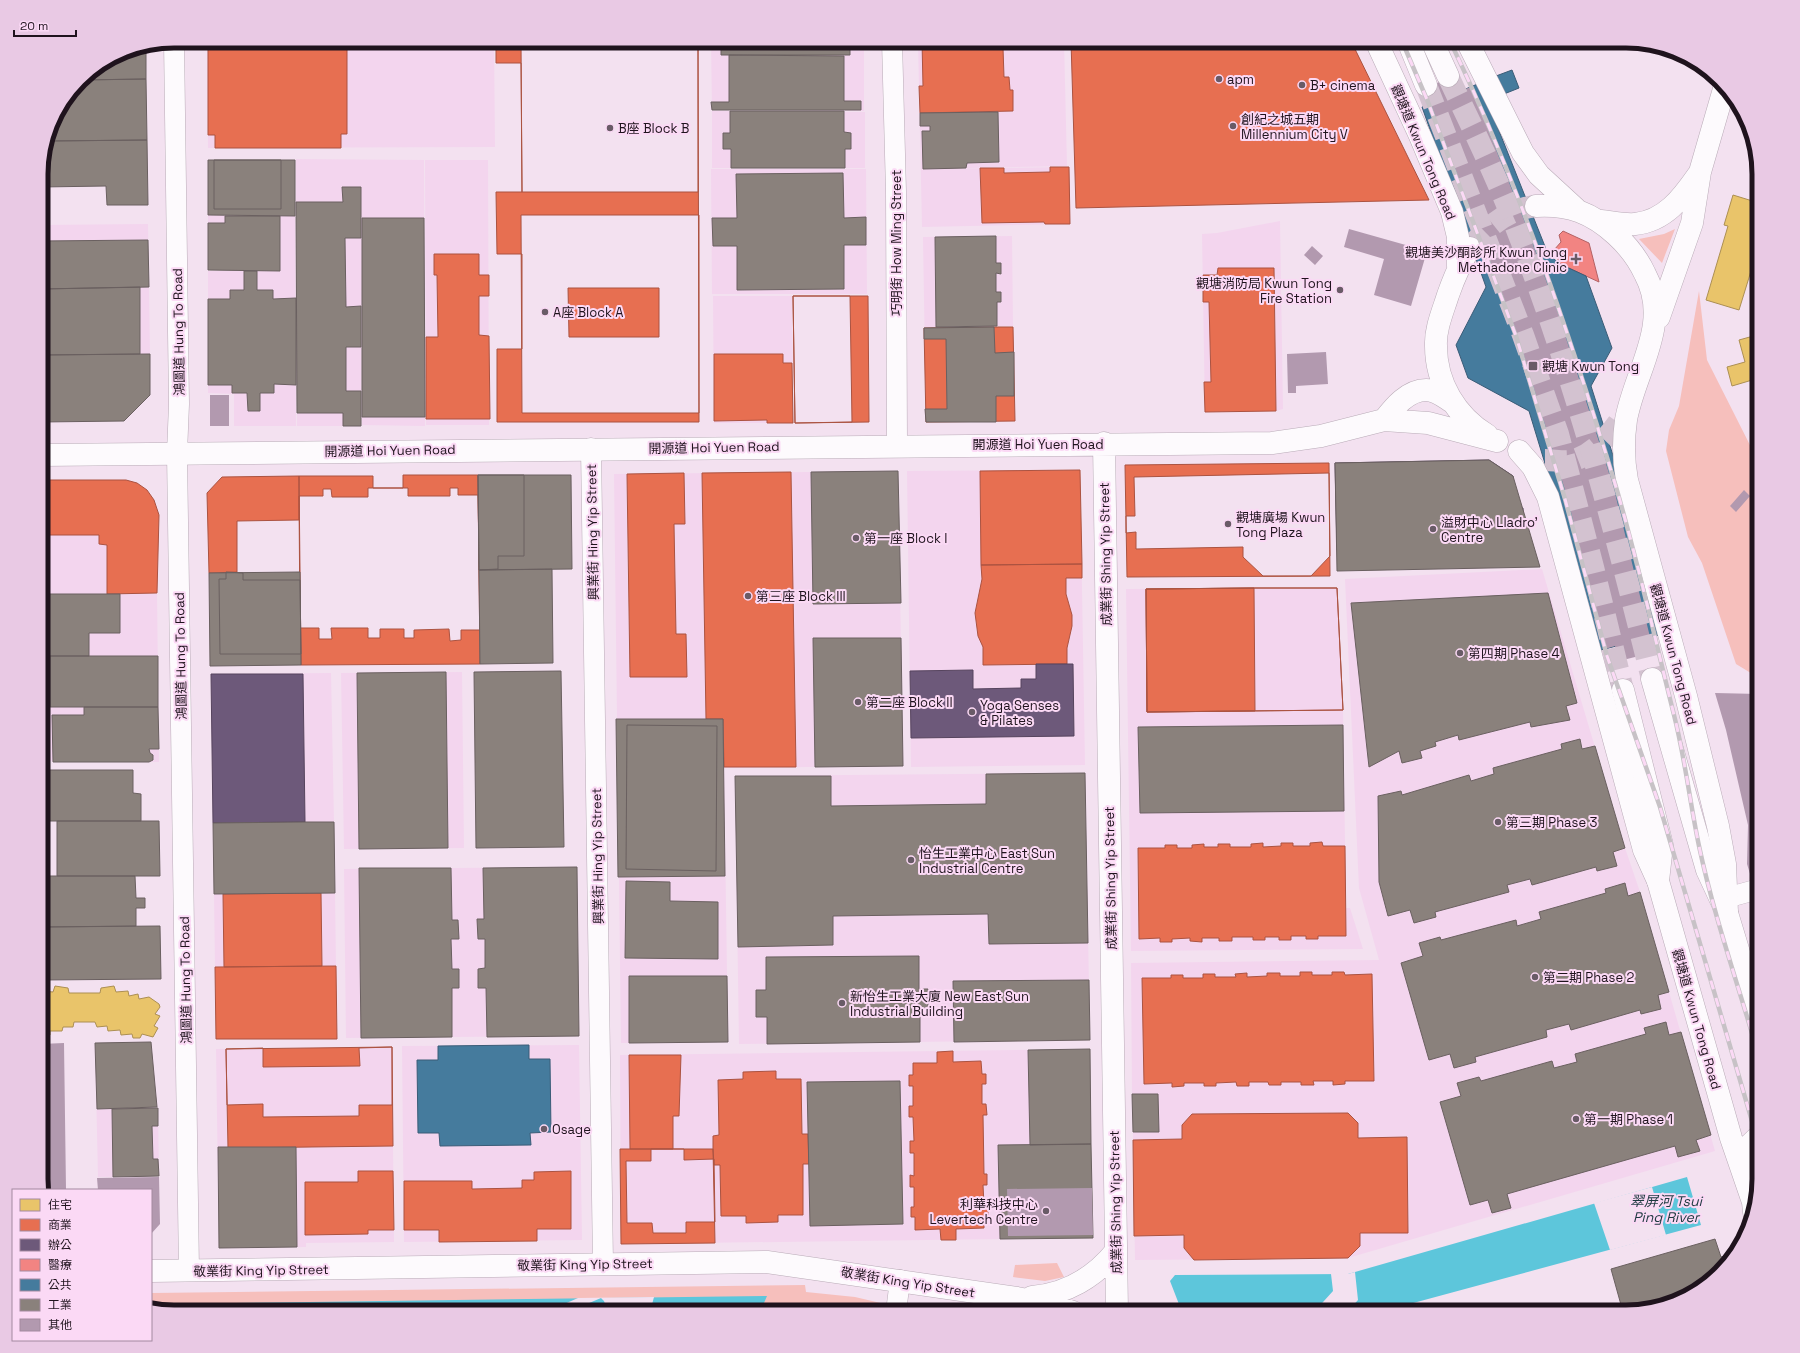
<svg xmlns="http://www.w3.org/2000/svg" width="1800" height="1353" font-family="'Space Grotesk','Noto Sans TC',sans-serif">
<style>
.built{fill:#f3d5ee}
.green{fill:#f6bfbc}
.water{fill:#5dc6db}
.pier{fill:#f3e1f0}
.homes{fill:#e9c46a;stroke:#ac8f53}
.shops{fill:#e76f51;stroke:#ab5341;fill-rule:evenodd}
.offices{fill:#6d597a;stroke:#56445e}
.health{fill:#f28482;stroke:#b36264}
.public{fill:#457b9d;stroke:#3a5c77}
.industry{fill:#8a817c;stroke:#6a6060}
.building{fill:#b299af}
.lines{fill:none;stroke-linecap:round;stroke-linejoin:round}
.major-tunnel{stroke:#d3c2d0;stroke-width:22;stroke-dasharray:22 11;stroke-linecap:butt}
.highway-tunnel{stroke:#d3c2d0;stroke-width:22;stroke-dasharray:22 11;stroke-linecap:butt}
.minor-casing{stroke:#b9abb7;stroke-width:21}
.major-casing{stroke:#b9abb7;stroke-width:23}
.highway-casing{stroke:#b9abb7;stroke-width:23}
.minor{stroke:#fdfafd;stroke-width:20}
.major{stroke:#fdfafd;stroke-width:22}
.highway{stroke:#fdfafd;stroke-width:22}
.rail-casing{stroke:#c7c2c6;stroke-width:4.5}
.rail{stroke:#fbd9f5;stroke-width:3;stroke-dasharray:9;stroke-linecap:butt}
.poi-dot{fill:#695b67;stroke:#fbd9f5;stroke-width:1.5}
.labels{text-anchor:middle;stroke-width:4;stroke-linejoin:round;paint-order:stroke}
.poi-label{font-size:13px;fill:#1f131d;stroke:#fbd9f5;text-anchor:start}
.street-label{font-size:13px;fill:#1f131d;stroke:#fbd9f5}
.water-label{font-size:14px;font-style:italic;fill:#1c393f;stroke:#fbd9f5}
.rim{fill:none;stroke:#1f131d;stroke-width:5}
</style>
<rect width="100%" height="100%" fill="#f3e1f0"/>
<path class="built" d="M207 41H494L495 147 208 148Z
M711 41H864V111L712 110Z
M918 41H1064L1067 166 922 169 1069 167 1070 224 922 227Z
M712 111 865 112V168H712Z
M296 159 424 160 425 426 362 425 361 184V426H297Z
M208 160H295V216L216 215 295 216 296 426H234V394L208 393V271H276L208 270Z
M425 160H488L489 425H426Z
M711 169H866L867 294H712Z
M1280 221 1283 409 1276 411 1205 412 1202 234 1217 233Z
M148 224 150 354 41 355V225Z
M1012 236 1013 326 931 327H1013L1015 421 926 422 923 237Z
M713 296H792L793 423H714Z
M1080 470 1085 765 911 767 907 471Z
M898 471 903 766 724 768 728 1042 621 1043 614 474Z
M41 480H126L137 483 147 490 154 500 159 515 157 593 144 594H157L159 762 41 761Z
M1542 569 1625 848 1640 892 1715 1151 1348 1258 1135 1260 1133 1132H1158V1094H1132L1131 963 1379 960 1359 888 1345 579Z
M1337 588 1343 710 1346 908H1350L1363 949 1131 951 1126 589Z
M462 672 464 848 344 849 341 673Z
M331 673 334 822 213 823 211 674Z
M1085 773 1090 1040 739 1044 735 776Z
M577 867 579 1036 346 1038 344 869Z
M335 893 336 966 215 967 214 894Z
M151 1042 157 1107 128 1108H158L159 1176 98 1177 95 1043Z
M579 1045 582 1240 404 1242 402 1046Z
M392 1047 394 1242 306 1243V1247L219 1248 216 1049Z
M1090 1049 1091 1144 998 1145 1000 1239 621 1244 620 1055Z"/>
<path class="green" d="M1675 229 1662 263 1639 239 1664 234Z
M1699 291 1707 360 1759 463V678L1736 664 1702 563 1688 537 1666 451 1669 430 1679 406Z
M1057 1263 1064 1277 1045 1281 1013 1277 1015 1265Z
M805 1285 806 1292 855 1297 919 1312H173L151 1308V1293Z"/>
<path class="water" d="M1687 1177 1701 1225 1380 1312H1182L1170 1281 1175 1275 1348 1274Z
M767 1296 760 1312H173L151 1308V1304Z"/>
<path class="pier" d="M1652 1187 1666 1235 1610 1250 1594 1203Z
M1355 1272 1358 1300 1347 1312H1314L1333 1291 1331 1274H1348Z
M654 1297 650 1312H608L604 1301 601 1298 568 1312H546L578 1298Z
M163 1303H216L206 1312H177L182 1309Z"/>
<path class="homes" d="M1733 195 1759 203V245L1739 310 1706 300 1728 226 1724 225Z
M1757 335 1759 344V378L1732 386 1727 367 1745 362 1739 340Z
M55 986 68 988 69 993H100L101 988 114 986 116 992 128 991 129 996 138 994 139 999 149 997 159 1004 160 1007 155 1014 160 1016 154 1026 158 1028 153 1037 142 1034 140 1038H133L132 1034 121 1035 120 1030 108 1031 107 1026 97 1027 95 1022H74L73 1027H63L62 1031H50V1035L41 1034 42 991 53 992Z"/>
<path class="shops" d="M208 41H347V134H341V148H215V135H208Z
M496 41H698L699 422H497V349H522V254H497L496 192H522L521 63H496Z
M521 41H698V192H522Z
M922 41H997V48H1003L1004 77H1009L1010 90H1013V111L920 113 919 86H923Z
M1071 41H1351L1429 200 1076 208Z
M1050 167H1069L1070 224H1045L1044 222 982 223 980 168H1004V173L1050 172Z
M521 215H699V413H522ZM568 288H659V337H569Z
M434 254H479V275H489V296H479V335L489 336 490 419H426V337H438L437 275H434Z
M1218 268H1274L1276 411 1205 412 1204 382H1211L1209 302H1203V275H1217Z
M793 296H850L852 422 795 423Z
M793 296H868L869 422 795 423Z
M994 327H1013L1015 421 926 422 924 328Z
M714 354H783V363H792L793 423H767V420L714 421Z
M1329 463 1330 576 1127 577 1125 465Z
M1080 470 1082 564 981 565 980 471Z
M791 472 796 767H724L723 719H706L702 473Z
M684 473 685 524H674L676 634H686L687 677H630L627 474Z
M1329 473 1330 556 1311 576H1263L1243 557V547L1136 549V532L1126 533V516H1135L1134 477Z
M403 475H478L480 664 301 665 299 476H373V488H403Z
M299 476V520L237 521V572L209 573 207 493 222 477Z
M41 480H126L137 483 147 490 154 500 159 515 157 593 107 594V545L99 544V535H41Z
M368 488H408V496H450V488H458V495H478L480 630H461V640L450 641 449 629 414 630V638H404V629H380V638H368V628H331L332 639H319V628H300L299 496H323V489H331L332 497H368Z
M1082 564V578H1066V594L1072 615V626L1067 648V664L983 665V647L978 636 975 613 982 579 981 565Z
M1254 588H1337L1343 710 1147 712 1146 589Z
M1254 588 1255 711 1147 712 1146 589Z
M1254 588H1337L1343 710 1147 712 1146 589Z
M1322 842 1323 846H1345L1346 936H1318V939H1306V936H1291V940H1279V937H1265V940H1253V937H1232V941H1219V938H1202V942L1190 941V938L1172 939V942H1160V938L1139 939 1138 848H1165V845H1177V848H1192V845L1204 844V847H1218V844H1230V847H1251V844L1263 843V847L1281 846V843H1293V846H1310V843Z
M321 893 322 966 224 967 223 894Z
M336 966 337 1039H216L215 967Z
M1300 972H1312V975H1332V972H1344L1345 975 1372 974 1374 1081H1345V1084L1333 1085V1081H1313L1314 1085H1301V1082H1281V1085H1269L1268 1082H1249V1086H1237L1236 1082 1216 1083V1086H1204V1083H1184V1086L1172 1087V1083L1144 1084 1142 978H1171V975H1183V978H1203V974H1215V977H1236L1235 974 1247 973V977L1267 976V973H1280V976H1300Z
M392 1047V1105H359V1116L263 1117V1104L227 1105 226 1049 263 1048V1067L360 1066 359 1048Z
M392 1047 393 1146 228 1148 226 1049Z
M953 1051V1062L981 1061 982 1074H986V1084H982V1104H986L987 1115H983L984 1174H987V1185H983L984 1205H988V1216H984V1228L956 1229V1240H941L940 1229 915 1230V1217H911V1207H914V1187H910V1175L914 1176V1153H910V1141H914L913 1117H909V1106H913V1086H909V1075H913V1063H937V1052Z
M629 1055H681L679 1116H673V1149H630Z
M776 1071V1079H801L802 1134H808L809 1164H803V1215H778V1222L746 1223V1216H721L720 1165H714L713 1149V1136L719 1135 718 1080 743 1079V1072Z
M1348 1113 1358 1123V1138L1407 1137 1408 1233H1360V1246L1348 1258 1194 1260 1184 1248V1235L1134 1236 1133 1140 1182 1139V1125L1192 1114Z
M620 1149H713L715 1243 621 1244Z
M651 1149H684V1160L714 1159 715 1222H686V1233H653L652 1223H627L626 1161H651Z
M358 1171H393L394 1230H368V1234L305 1235V1182H358Z
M571 1171V1229H537V1241L439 1242V1230H404V1181H472V1189L522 1188V1180H534V1172Z"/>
<path class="offices" d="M1489 460 1513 476V509L1523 508V546L1337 550 1335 463Z
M1036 664H1073L1074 736 911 738 910 671 973 670V689L1021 688V679H1036Z
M211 674H303L305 822 213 823Z"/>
<path class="health" d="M1563 231 1589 243 1599 282 1560 264 1554 250 1561 242 1559 235Z"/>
<path class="public" d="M1512 70 1519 88 1504 94 1496 76Z
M1480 83 1548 254 1560 264 1586 276 1612 348 1591 386 1623 487 1659 635 1597 651 1557 503 1529 411 1468 378 1456 345 1486 287 1422 107Z
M529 1045V1059H550L551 1132 530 1133 531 1145 440 1146 439 1133H418L417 1060H438V1046Z"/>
<path class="industry" d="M721 41H850V55H721Z
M146 46V79L80 80 123 51Z
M729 55 844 56V101H861V110H712L711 102H729Z
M146 79 147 140 47 141 51 123 80 80Z
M730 111H844V132L851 133V149H845V168H731V149H723V133H730Z
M998 112 999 162 967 163 966 168 923 169 922 131H930V126H920V113Z
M147 140 148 205H107L106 186 41 187V165L47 141Z
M208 160H295V216L208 215Z
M214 160H281V209H214Z
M843 173 844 218 866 217V245H844V289L737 290V246H713L712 218H737L736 174Z
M342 187H361V238H345L346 307 361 306V347H346V391H361V426H343V413H297L296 202H343Z
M225 216H280V271L208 270V223H225Z
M362 218H424L425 417H362Z
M996 236V263H1001V274L996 273V292H1001V302H997V326L936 327 935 237Z
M148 240 149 287 41 289V241Z
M244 271H257V290H273V299L296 298V385L274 384V393H260V411H248L247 393H232V385H208V299H230V290H244Z
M140 287V354L41 355V289Z
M994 327 995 353 1014 352V396H996V422H926L925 409H947L946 339H924V328Z
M150 354V395L124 421 41 422V355Z
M1489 460 1513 476 1540 567 1337 571 1335 463Z
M898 471 901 603 813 604 811 472Z
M478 475H524V556H498V569L479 570Z
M478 475H571L572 569 479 570Z
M552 569 553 663 480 664 479 570Z
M226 572 243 573V580H300L301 654H220L219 579H226Z
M300 572 301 665 210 666 209 573Z
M1548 593 1577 703 1566 706 1570 720 1531 727 1530 722 1459 740 1458 735 1435 742 1436 746 1420 751 1422 758 1402 763 1399 751 1369 767 1351 603Z
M41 594H120V633H89V656H41Z
M813 638H901L903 766 815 767Z
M50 656H158V707H50Z
M561 671 564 847 476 848 474 672Z
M446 672 448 848 359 849 357 673Z
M84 707H158L159 749H149L150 753 153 755V760L149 762H53L52 715H84Z
M616 719H723L725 876 618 877Z
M627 725 717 726 716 871 626 869Z
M1343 725 1344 811 1140 813 1138 727Z
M1580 739 1582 749 1595 746 1625 848 1613 852 1617 866 1597 871 1596 867 1532 885 1530 879 1507 885 1509 892 1435 912 1436 917 1414 923 1410 910 1388 916 1379 882 1378 796 1401 791 1402 795 1469 775 1471 781 1494 774 1493 768 1562 749 1561 744Z
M41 770H133V793L141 794V821H41Z
M1085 773 1088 943 989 944 988 914 833 916V945L738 947 735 776H831V806L986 804V774Z
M57 821H159L160 876H57Z
M305 822H334L335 893 214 894 213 823Z
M577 867 579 1036 487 1037 486 988H478V969L485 968V939H478L477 919H484L483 868Z
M359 868H451L452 920H458L459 939H451L452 969H459V988H452V1037L361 1038Z
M41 876H135L136 898H145V908H136V926L41 927Z
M626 881 670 882V901L718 902V959L625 958Z
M1625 883 1628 896 1640 892 1669 992 1658 995 1661 1009 1641 1014 1640 1010 1571 1030 1569 1024 1546 1030 1547 1037 1475 1057 1476 1062 1454 1068 1450 1054 1429 1060 1401 963 1423 956 1419 943 1440 937 1441 940 1516 920 1517 926 1541 919 1539 912 1606 893 1605 889Z
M160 926 161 979 41 980V927Z
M919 956V989H928V1015H920V1042L767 1044V1017H756V990H766V957Z
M629 976H727L728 1042 629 1043Z
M1089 980 1090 1040 954 1042 953 981Z
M1666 1022 1669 1035 1681 1032 1711 1135 1696 1140 1700 1151 1678 1157 1675 1146 1507 1194 1511 1208 1492 1213 1488 1200 1470 1205 1440 1102 1461 1096 1457 1083 1479 1077 1481 1081 1552 1061 1554 1068 1577 1062 1575 1054 1646 1034 1644 1028Z
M151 1042 157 1107 97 1109 95 1043Z
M1090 1049 1091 1144 1030 1145 1028 1050Z
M900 1081 903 1224 810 1226 807 1082Z
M1132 1094H1158L1159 1132H1133Z
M158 1108V1126H152L153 1159H158L159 1176 113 1177 112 1109Z
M1091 1144 1093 1238 1000 1239 998 1145Z
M218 1147H296L297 1247 219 1248Z
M1715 1239 1721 1257 1735 1253 1731 1260 1685 1298 1623 1312 1611 1269Z"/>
<path class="building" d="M1456 75 1462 90 1471 87 1524 220 1559 316 1614 489 1650 637 1643 639 1647 654 1619 661 1615 646 1605 649 1568 500 1518 336 1425 88Z
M1349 229 1427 251 1411 306 1374 295 1384 259 1344 247Z
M1312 246 1323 256 1315 265 1304 255Z
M1326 352 1328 384 1296 386V393H1288L1287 354Z
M210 395H229V426H210Z
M1744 490 1750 496 1736 512 1730 506Z
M1715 693 1759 694V903L1747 864 1748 825 1726 730Z
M64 1043 66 1190H42L41 1044Z
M159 1177 160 1224 151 1234V1190H98L97 1178Z
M1092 1188 1093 1235 1008 1236 1007 1189Z"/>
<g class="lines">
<path class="major-tunnel" d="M1470 248C1488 226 1506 210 1536 206
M1545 460C1553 460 1563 462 1570 461 1594 456 1611 434 1624 414"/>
<path class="highway-tunnel" d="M1448 76C1471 125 1495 173 1514 222 1573 371 1614 524 1652 679
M1426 85 1523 335 1558 434 1593 567 1623 690"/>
<g class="minor-casing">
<path id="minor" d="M174 41 179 404 177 453 189 1271
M892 41 896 192 897 445
M591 448 603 1264
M1726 898 1755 890
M896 1312 900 1280"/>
</g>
<g class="major-casing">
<path id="major" d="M1376 41 1420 136 1452 212 1458 237V266
M1467 41 1523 153 1539 175 1576 209
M1536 206C1569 204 1592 213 1616 235 1628 246 1638 259 1645 274 1672 324 1635 370 1626 420 1623 441 1623 459 1627 480L1686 696 1718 826 1725 864 1727 913
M1601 221C1612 222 1624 225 1635 224 1665 221 1682 198 1698 175
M1470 248C1460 263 1454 278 1448 295 1443 311 1435 329 1436 346 1436 383 1456 416 1487 435
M1659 317 1692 223 1700 172 1724 89
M1384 420C1394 407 1408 390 1426 390 1436 390 1444 397 1452 402
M1104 443 1117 1312
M1519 451 1533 467 1548 497 1644 850 1658 881
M41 455 1272 443 1321 436 1384 420 1428 423 1497 441
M151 1271 767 1262 1017 1298 1048 1304 1073 1312
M1032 1297C1066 1294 1095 1277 1116 1251"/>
</g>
<g class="highway-casing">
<path id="highway" d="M1408 41 1426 85
M1432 41 1448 76
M1652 679 1707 870 1727 913 1759 1019
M1623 690 1662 845 1658 881 1731 1138 1753 1202 1754 1212
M1738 1156 1759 1136"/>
</g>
<use href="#minor" class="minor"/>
<use href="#major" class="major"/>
<use href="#highway" class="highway"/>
<g class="rail-casing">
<path id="rail" d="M1402 41 1428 102 1516 336 1565 499 1607 656 1660 807 1759 1145
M1450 41C1519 184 1570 335 1616 487 1638 562 1655 639 1674 715 1685 758 1690 803 1699 846 1714 917 1739 987 1759 1057"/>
</g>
<use href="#rail" class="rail"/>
</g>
<g class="poi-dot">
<circle cx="1219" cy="79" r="4"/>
<circle cx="1302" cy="85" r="4"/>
<circle cx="1233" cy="126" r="4"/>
<circle cx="610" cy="128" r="4"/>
<path d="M1574 253h4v4h4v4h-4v4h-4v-4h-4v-4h4z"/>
<circle cx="1340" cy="290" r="4"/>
<circle cx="545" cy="312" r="4"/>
<rect x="1528" y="361" width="10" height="10" rx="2"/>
<circle cx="1228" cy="524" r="4"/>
<circle cx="1433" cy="529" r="4"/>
<circle cx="856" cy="538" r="4"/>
<circle cx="748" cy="596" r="4"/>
<circle cx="1460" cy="653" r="4"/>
<circle cx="858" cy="702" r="4"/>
<circle cx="972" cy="712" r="4"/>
<circle cx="1498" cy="822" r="4"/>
<circle cx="911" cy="860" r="4"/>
<circle cx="1535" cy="977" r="4"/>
<circle cx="842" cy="1003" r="4"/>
<circle cx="1576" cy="1119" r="4"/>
<circle cx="544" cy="1129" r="4"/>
<circle cx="1046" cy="1211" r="4"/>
</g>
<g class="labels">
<g class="poi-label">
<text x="1227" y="84">apm</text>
<text x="1310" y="90">B+ cinema</text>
<text x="1241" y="124">創紀之城五期<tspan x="1241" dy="15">Millennium City V</tspan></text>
<text x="618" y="133">B座 Block B</text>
<text x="1567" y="257" text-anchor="end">觀塘美沙酮診所 Kwun Tong<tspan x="1567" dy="15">Methadone Clinic</tspan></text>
<text x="1332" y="288" text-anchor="end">觀塘消防局 Kwun Tong<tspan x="1332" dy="15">Fire Station</tspan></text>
<text x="553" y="317">A座 Block A</text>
<text x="1542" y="371">觀塘 Kwun Tong</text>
<text x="1236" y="522">觀塘廣場 Kwun<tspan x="1236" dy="15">Tong Plaza</tspan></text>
<text x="1441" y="527">溢財中心 Lladro'<tspan x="1441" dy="15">Centre</tspan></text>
<text x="864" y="543">第一座 Block I</text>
<text x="756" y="601">第三座 Block III</text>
<text x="1468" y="658">第四期 Phase 4</text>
<text x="866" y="707">第二座 Block II</text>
<text x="980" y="710">Yoga Senses<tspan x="980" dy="15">&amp; Pilates</tspan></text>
<text x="1506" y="827">第三期 Phase 3</text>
<text x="919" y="858">怡生工業中心 East Sun<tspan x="919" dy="15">Industrial Centre</tspan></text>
<text x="1543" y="982">第二期 Phase 2</text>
<text x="850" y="1001">新怡生工業大廈 New East Sun<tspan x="850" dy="15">Industrial Building</tspan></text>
<text x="1584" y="1124">第一期 Phase 1</text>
<text x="552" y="1134">Osage</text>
<text x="1038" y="1209" text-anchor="end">利華科技中心<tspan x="1038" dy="15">Levertech Centre</tspan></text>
</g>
<g class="street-label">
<text transform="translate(1424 152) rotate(67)" y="5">觀塘道 Kwun Tong Road</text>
<text transform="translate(896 243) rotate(-90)" y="5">巧明街 How Ming Street</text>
<text transform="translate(178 332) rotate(-91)" y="5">鴻圖道 Hung To Road</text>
<text x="1038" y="449">開源道 Hoi Yuen Road</text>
<text transform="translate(714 447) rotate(-1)" y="5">開源道 Hoi Yuen Road</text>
<text transform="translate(390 450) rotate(-1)" y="5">開源道 Hoi Yuen Road</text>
<text transform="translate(592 532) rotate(-91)" y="5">興業街 Hing Yip Street</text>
<text transform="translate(1105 554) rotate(-91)" y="5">成業街 Shing Yip Street</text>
<text transform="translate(1674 654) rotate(75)" y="5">觀塘道 Kwun Tong Road</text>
<text transform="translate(180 656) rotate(-91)" y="5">鴻圖道 Hung To Road</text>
<text transform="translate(597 856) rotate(-91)" y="5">興業街 Hing Yip Street</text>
<text transform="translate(1110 878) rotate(-91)" y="5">成業街 Shing Yip Street</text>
<text transform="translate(185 980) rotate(-91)" y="5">鴻圖道 Hung To Road</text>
<text transform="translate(1697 1019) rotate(74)" y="5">觀塘道 Kwun Tong Road</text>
<text transform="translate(1115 1202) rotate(-91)" y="5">成業街 Shing Yip Street</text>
<text transform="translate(585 1264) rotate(-1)" y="5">敬業街 King Yip Street</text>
<text transform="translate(261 1270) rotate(-1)" y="5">敬業街 King Yip Street</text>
<text transform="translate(908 1282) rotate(9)" y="5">敬業街 King Yip Street</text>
</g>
<g class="water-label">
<text x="1666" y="1206">翠屏河 Tsui<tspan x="1666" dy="16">Ping River</tspan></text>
</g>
</g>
<path d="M0 0H1800V1353H0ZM174 48H1626A126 126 0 0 1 1752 174V1179A126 126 0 0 1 1626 1305H174A126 126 0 0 1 48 1179V174A126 126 0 0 1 174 48Z" fill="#e9c9e4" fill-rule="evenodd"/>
<path class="rim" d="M174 48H1626A126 126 0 0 1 1752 174V1179A126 126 0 0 1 1626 1305H174A126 126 0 0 1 48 1179V174A126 126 0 0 1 174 48Z"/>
<rect x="12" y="1189" width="140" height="152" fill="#fbd9f5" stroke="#a38a9f"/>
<rect x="20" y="1199" width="20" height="12" fill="#e9c46a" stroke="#a38a9f"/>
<text x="48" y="1209" font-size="12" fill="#1f131d">住宅</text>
<rect x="20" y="1219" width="20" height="12" fill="#e76f51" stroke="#a38a9f"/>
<text x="48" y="1229" font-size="12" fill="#1f131d">商業</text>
<rect x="20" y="1239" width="20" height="12" fill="#6d597a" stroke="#a38a9f"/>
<text x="48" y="1249" font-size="12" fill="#1f131d">辦公</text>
<rect x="20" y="1259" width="20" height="12" fill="#f28482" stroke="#a38a9f"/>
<text x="48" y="1269" font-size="12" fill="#1f131d">醫療</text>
<rect x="20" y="1279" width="20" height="12" fill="#457b9d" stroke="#a38a9f"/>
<text x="48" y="1289" font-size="12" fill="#1f131d">公共</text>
<rect x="20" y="1299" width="20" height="12" fill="#8a817c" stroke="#a38a9f"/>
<text x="48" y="1309" font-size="12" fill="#1f131d">工業</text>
<rect x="20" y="1319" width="20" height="12" fill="#b299af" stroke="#a38a9f"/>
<text x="48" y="1329" font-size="12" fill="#1f131d">其他</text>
<path d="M14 30v6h62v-6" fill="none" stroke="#1f131d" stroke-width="2"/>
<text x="20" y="30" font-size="12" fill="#1f131d" stroke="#fbd9f5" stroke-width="3" paint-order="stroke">20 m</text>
</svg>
